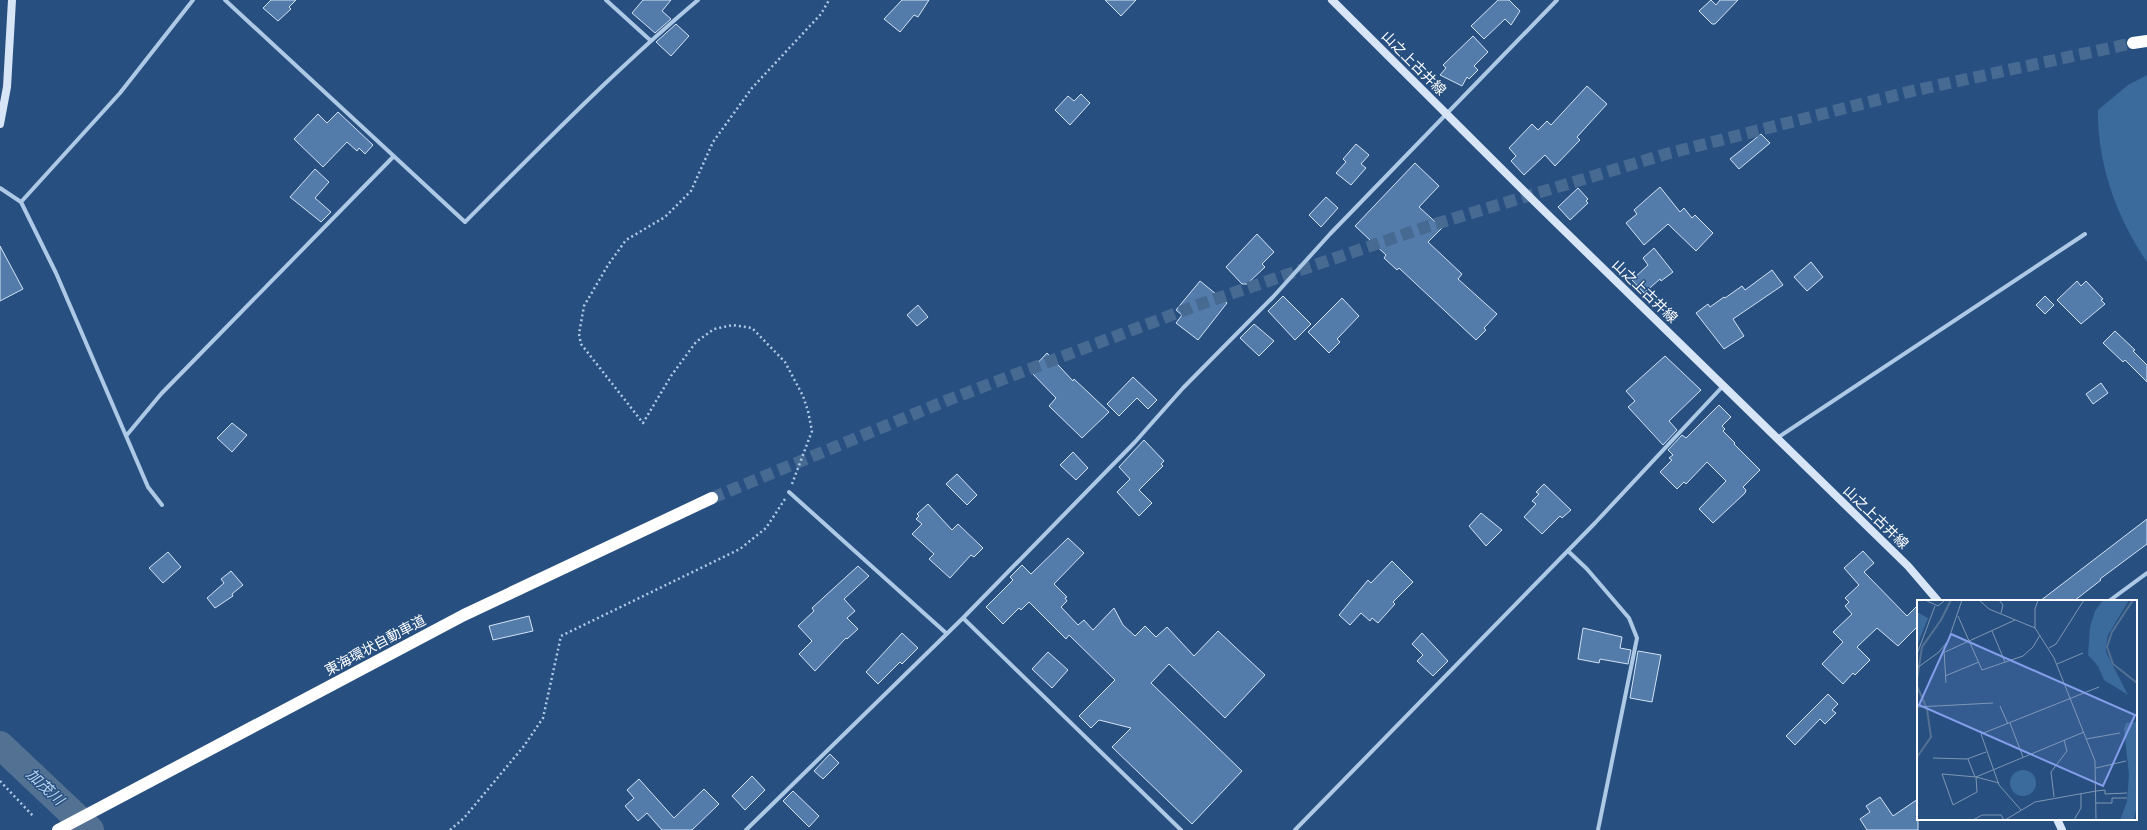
<svg xmlns="http://www.w3.org/2000/svg" width="2147" height="830" font-family="Rubik,'Noto Sans JP',sans-serif">
<style>
.green{fill:#3b6a9d}
.lines{fill:none;stroke-linecap:round;stroke-linejoin:round}
.river{stroke:#537193;stroke-width:28}
.building{fill:#537cab;stroke:#d1e2f5}
.highway-tunnel{stroke:#476a93;stroke-width:12;stroke-dasharray:12 6;stroke-linecap:butt}
.path{stroke:#aec9e6;stroke-width:2.5;stroke-dasharray:2 3;stroke-linecap:butt}
.street{stroke:#aec9e6;stroke-width:4}
.secondary{stroke:#d7e5f6;stroke-width:8}
.highway{stroke:#fff;stroke-width:12}
.labels{text-anchor:middle;stroke-width:3;stroke-linejoin:round;paint-order:stroke}
.street-label{font-size:14px;fill:#fff;stroke:#275080}
.water-label{font-size:15px;font-style:italic;fill:#b9d3ee;stroke:#275080}
.inset-river{fill:none;stroke:#537193;stroke-width:2}
.inset-road{fill:none;stroke:#7d96b3;stroke-width:1}
.view{fill:#839eea;fill-opacity:0.15;stroke:#839eea;stroke-width:2}
.inset-edge{fill:none;stroke:#fff;stroke-width:2}
</style>
<rect width="100%" height="100%" fill="#275080"/>
<path class="green" d="M2147 75V262C2117 219 2097 163 2098 110L2128 85Z"/>
<g class="lines">
<path class="river" d="M0 745 90 830"/>
</g>
<path class="building" d="M271 0H296L289 7 291 9 278 21 263 8Z
M643 0H671L662 11 671 19 655 33 632 13Z
M902 0H929L918 17 914 15 900 32 884 19Z
M1105 0H1136L1121 16Z
M1498 0H1509L1520 11 1511 25 1505 19 1484 39 1471 26Z
M1711 0 1716 5 1720 0H1738L1715 24H1712L1699 11Z
M676 24 689 36 671 56 656 42Z
M1473 36 1488 52 1474 66 1478 70 1469 79 1467 77 1462 86 1440 75 1446 68 1443 65Z
M1587 86 1607 104 1577 137 1580 140 1555 166 1545 155 1524 175 1511 161 1516 156 1509 148 1532 124 1538 130 1547 121 1551 125Z
M1081 94 1090 103 1070 125 1055 110 1068 96 1074 101Z
M338 112 373 145 365 154 359 148 357 151 347 142 323 167 294 139 318 114 327 123Z
M1761 134 1770 143 1739 169 1730 159Z
M1356 144 1369 155 1361 164 1366 168 1351 185 1336 173 1346 162 1343 159Z
M1415 163 1439 186 1419 207 1442 228 1428 242 1462 274 1458 279 1497 314 1484 328 1486 330 1476 340 1399 268 1397 270 1384 258 1386 255 1355 226Z
M315 169 329 182 315 198 331 212 321 222 290 197Z
M1660 187 1680 212 1684 208 1692 218 1695 215 1713 233 1696 251 1668 224 1644 245 1626 223 1637 214 1634 210Z
M1578 188 1588 199 1586 201 1588 203 1570 220 1558 207Z
M1326 197 1338 208 1321 227 1309 215Z
M1257 234 1274 252 1262 264 1265 267 1247 284H1242L1226 267Z
M0 246 23 289 0 301Z
M1654 248 1673 272 1661 281 1660 279 1644 293 1632 280 1648 265 1643 258Z
M1811 262 1823 277 1807 291 1794 277Z
M1772 270 1783 285 1733 319 1744 336 1724 349 1696 313 1708 304 1710 307 1724 297 1725 298 1742 286 1745 290Z
M1200 281 1227 303 1198 340 1176 323 1182 315 1176 310Z
M2077 281 2081 286 2086 281 2103 299 2101 300 2105 304 2081 324 2057 300Z
M1283 296 1311 324 1295 340 1268 311Z
M2045 296 2054 305 2045 314 2036 305Z
M1342 298 1359 316 1337 339 1340 342 1329 353 1308 332Z
M918 305 928 317 917 326 907 315Z
M1254 324 1274 341 1259 356 1240 338Z
M2115 331 2135 350 2133 351 2147 365V382L2125 360 2123 362 2103 343Z
M1047 353 1073 381 1074 379 1109 412 1082 438 1049 406 1056 398 1030 371Z
M1665 356 1701 390 1669 421 1677 430 1663 445 1628 407 1635 401 1626 391Z
M1133 377 1157 400 1148 409 1137 398 1119 416 1107 404Z
M2101 383 2108 393 2093 404 2086 394Z
M1719 405 1731 417 1722 426 1725 429 1723 431 1735 443 1734 444 1760 470 1743 487 1746 490 1745 493 1713 523 1699 509 1726 481 1707 462 1686 484 1684 482 1677 489 1660 472 1672 460 1669 458 1673 455 1668 450 1682 435 1686 438Z
M232 423 247 435 232 452 217 438Z
M1144 440 1164 461 1161 464 1163 466 1139 490 1152 503 1139 516 1117 492 1130 479 1119 467Z
M1073 452 1088 468 1076 480 1060 465Z
M957 474 977 495 967 505 946 484Z
M1544 484 1571 510 1562 518 1560 516 1542 534 1524 517 1536 504 1532 501 1539 494 1536 492Z
M928 504 952 530 958 524 983 548 974 557 971 555 950 578 929 559 934 554 912 534 922 524 916 519 919 516 917 514Z
M1481 513 1502 530 1486 546 1469 526Z
M2147 519V544L2100 579 2101 580 2074 601H2040Z
M1068 538 1084 553 1054 584 1067 597 1065 598 1067 601 1061 607 1078 625 1084 620 1093 630 1114 608 1123 625 1135 636 1145 626 1156 637 1167 627 1194 656 1218 631 1265 675 1225 718 1169 664 1151 683 1242 771 1192 824 1112 747 1131 728 1099 720 1091 728 1079 716 1115 680 1069 635 1066 639 1029 602 1021 610 1019 608 1003 624 986 607 1013 580 1010 577 1022 565 1031 574Z
M1863 551 1874 563 1864 572 1907 616 1918 605V626L1898 646 1877 628 1857 647 1870 660 1855 675 1853 673 1843 684 1822 664 1843 642 1833 632 1852 614 1845 606 1849 602 1845 598 1859 585 1844 568Z
M168 552 181 567 163 583 149 568Z
M1392 561 1413 582 1393 602 1395 604 1378 623 1372 618 1370 621 1361 613 1350 625 1339 615 1368 580 1371 583Z
M858 566 869 576 844 599 855 611 847 618 858 629 847 639 846 638 815 671 799 654 812 641 798 626 814 611 812 608Z
M231 571 243 585 232 594 233 596 215 608 207 598 224 583 221 579Z
M529 616 533 631 493 640 489 626Z
M1583 628 1622 637 1620 648 1631 650 1628 664 1600 659 1599 663 1578 659Z
M902 633 918 648 902 664 900 662 878 684 866 672Z
M1422 633 1448 661 1433 676 1417 661 1423 655 1412 644Z
M1638 651 1661 655 1652 702 1630 698Z
M1048 652 1068 670 1052 688 1032 669Z
M1828 694 1838 704 1832 710 1836 713 1825 724 1820 719 1795 745 1786 736Z
M830 754 839 763 823 779 814 771Z
M752 776 765 790 745 810 732 796Z
M639 779 674 818 704 789 719 804 692 830H662L647 813 638 821 625 806 634 798 627 790Z
M793 791 819 816 809 827 783 801Z
M1880 797 1893 816 1918 799V830H1867L1860 819 1870 812 1866 806Z"/>
<g class="lines">
<path class="highway-tunnel" d="M712 498 948 400 1198 305 1429 226 1666 154 1912 91 2133 43"/>
<path class="path" d="M792 484 812 431 808 411 803 396 785 362 752 328 733 325 714 329 696 342 671 376 643 423 581 344 579 334 584 306 608 265 626 240 665 217 691 191 713 142 752 88 821 14 829 0
M0 781 34 817
M450 830 464 818 524 746 543 718 561 636 740 549 766 528 785 499"/>
<path class="street" d="M225 0 465 222C541 146 616 69 698 0
M606 0 650 40
M0 188 21 202 56 273 148 487 162 505
M21 202 120 93 193 0
M126 436 161 394 394 156
M1777 438 2085 234
M789 492 946 633
M1568 551 1587 569 1629 618 1637 638 1598 830
M2109 601 2147 573
M963 618 1181 830
M746 830 963 618 1135 442 1183 388 1273 297 1330 234 1557 0
M1295 830 1595 523 1723 386"/>
<path class="secondary" d="M1332 0 1537 204 1908 566 1938 601
M0 124 7 87 12 0
M2057 819 2062 830"/>
<path class="highway" d="M2133 43 2147 41
M58 830 464 615 712 498"/>
</g>
<g class="labels">
<g class="street-label">
<text transform="translate(1414 63) rotate(45)" y="5">山之上古井線</text>
<text transform="translate(1645 291) rotate(44)" y="5">山之上古井線</text>
<text transform="translate(1876 517) rotate(44)" y="5">山之上古井線</text>
<text transform="translate(375 645) rotate(-28)" y="5">東海環状自動車道</text>
</g>
<g class="water-label">
<text transform="translate(45 787) rotate(43)" y="5">加茂川</text>
</g>
</g>
<g transform="translate(1917 600)">
<rect width="220" height="220" fill="#275080"/>
<path d="M186 0H212L191 35 189 46V52L211 95 187 80 181 66 171 55 173 27 178 11ZM0 12 11 18 0 46ZM219 122 220 204 217 220H203L210 202 212 174 207 129 209 123ZM93 183a13 13 0 1 1 26 0a13 13 0 1 1-26 0Z" fill="#3b6a9d"/>
<path class="inset-river" d="M216 0 195 32 190 47 196 64 220 83M0 79 5 47 24 20 34 0M0 86 10 109 14 137 0 157"/>
<path class="inset-road" d="M8 0 21 6 28 0M62 0 72 9 118 28 137 58 178 161 179 220M82 0 86 5 84 13M41 16 65 70 106 56 116 47 123 35M118 28V9L121 0M75 31 88 62M132 48 139 44 167 0M27 50 29 83M28 52 98 20M0 54 18 6M140 64 166 53M0 68 22 52 31 41 45 0M28 76 62 62M83 106 91 124M0 107 76 103M93 123 106 157M169 139 203 133M16 158 50 159 69 152M51 159 58 177M179 168 209 161M59 177 60 192 36 205 25 174 59 177 82 183M59 177 167 132M179 191 188 190V194L210 193M137 197 134 172 150 151 147 140M179 203H195V198H210M104 210 82 185 64 134 182 87M56 220 65 215H84L87 220M88 220 118 202 179 191M157 220 164 208V193"/>
<path class="view" d="M34 34 218 115 186 186 2 105Z"/>
<rect width="220" height="220" class="inset-edge"/>
</g>
</svg>
